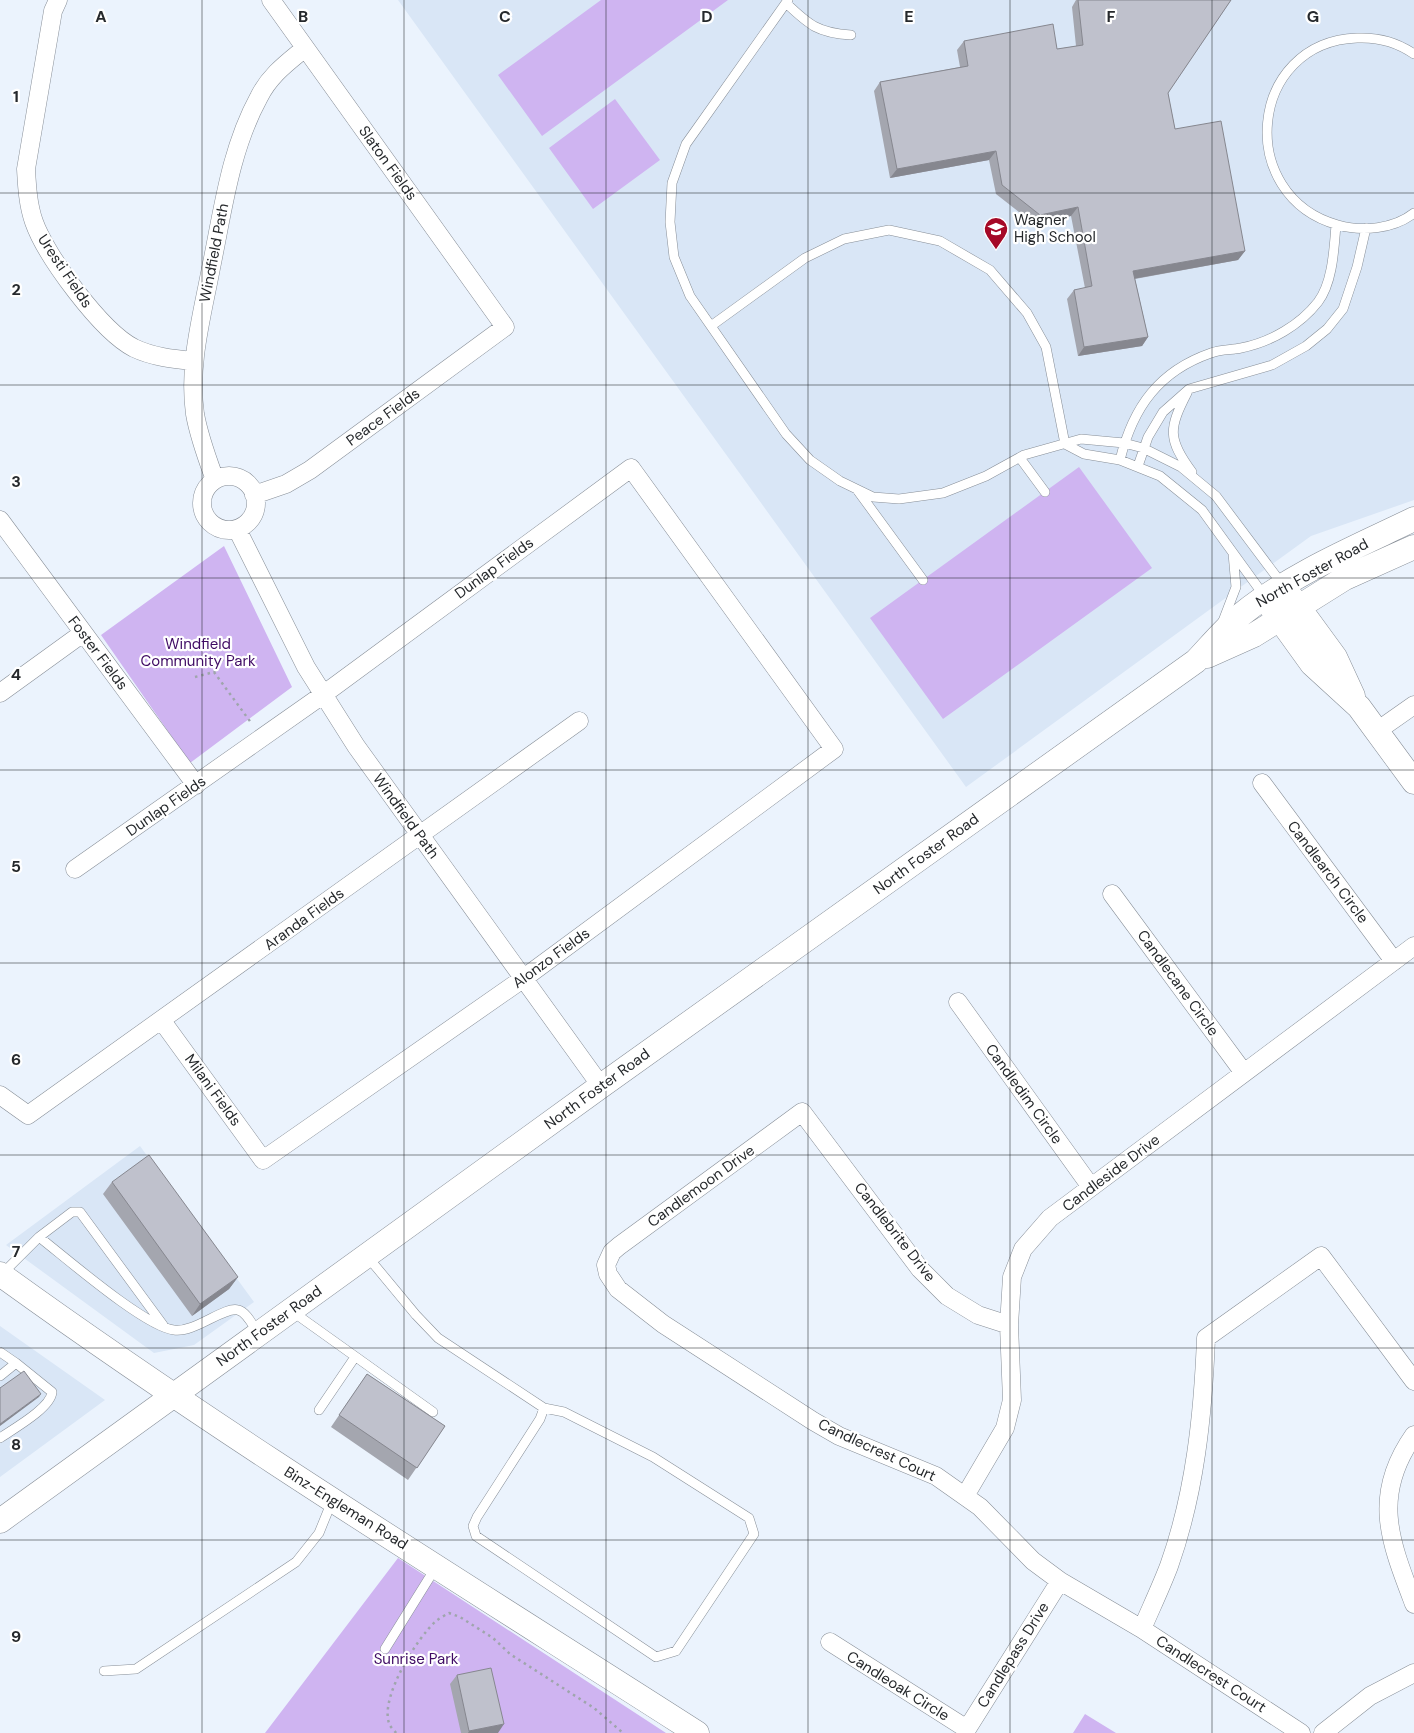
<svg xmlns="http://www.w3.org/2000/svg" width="1414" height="1733" font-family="'DM Sans',sans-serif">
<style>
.built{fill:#d9e6f6}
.green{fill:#cfb4f1}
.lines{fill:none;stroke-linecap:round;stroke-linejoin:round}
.lane-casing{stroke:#878e97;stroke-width:10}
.street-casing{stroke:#878e97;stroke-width:19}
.secondary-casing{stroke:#878e97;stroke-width:25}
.path{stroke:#9fa5ac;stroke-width:2.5;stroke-dasharray:2.5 4;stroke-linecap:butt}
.lane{stroke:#fff;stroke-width:9}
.street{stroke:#fff;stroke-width:18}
.secondary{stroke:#fff;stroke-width:24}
.wall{fill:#a4a6af}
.shaded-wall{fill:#86878f}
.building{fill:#bfc1cc;stroke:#86878f}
.grid{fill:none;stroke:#26292c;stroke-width:1;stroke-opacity:0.55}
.labels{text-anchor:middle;stroke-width:4.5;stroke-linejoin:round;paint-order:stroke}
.street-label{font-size:15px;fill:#26292c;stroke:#fff}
.poi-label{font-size:15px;fill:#26292c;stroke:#fff;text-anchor:start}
.park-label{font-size:15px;fill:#3f0b64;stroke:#fff}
.grid-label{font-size:16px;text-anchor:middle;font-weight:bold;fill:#26292c;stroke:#fff;stroke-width:4.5;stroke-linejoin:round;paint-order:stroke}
</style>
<rect width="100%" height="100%" fill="#ebf3fd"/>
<path class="built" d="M398 0H1414V500L1311 536 966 787Z
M140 1146 254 1302 194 1345 154 1353 6 1245Z
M0 1326 105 1400 0 1477Z"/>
<path class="green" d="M601 0H728L542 136 498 75Z
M615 99 660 160 593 209 549 148Z
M1079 467 1152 568 943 719 870 618Z
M224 546 292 687 190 763 101 635Z
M398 1558 666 1733H265Z
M1085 1714 1116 1733H1073Z"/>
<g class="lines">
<g class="lane-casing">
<path id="lane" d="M788 0 686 144 672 183 670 222 674 257 690 296 786 434 810 460 840 481 873 497 899 499 943 493 986 476 1024 455 1081 439 1124 443 1143 448 1181 467 1216 496 1282 584
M786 3C809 25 818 33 851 35
M1414 54C1397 42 1378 37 1357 38 1248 42 1234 196 1338 225 1362 232 1394 229 1414 213
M711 326 805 258 844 239 889 230 940 241 990 270 1027 313 1046 347 1065 444
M1187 393C1169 428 1167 439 1192 472
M1065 444 1084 454 1120 460 1160 476 1202 510 1265 597
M1020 458 1045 492
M1120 460C1133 407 1159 371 1211 353 1221 349 1232 350 1241 348 1271 342 1300 325 1318 302 1333 282 1334 248 1336 225
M1138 466 1148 437 1163 412 1189 389 1272 365 1306 346 1327 329 1343 309 1357 267 1366 228
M858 491 923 580
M1223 621 1236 587 1233 553
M39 1237 72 1212H80L163 1325
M367 1256 416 1315 438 1338 544 1408 564 1412 653 1457 749 1518 754 1534 676 1651 656 1657 476 1536 473 1526 477 1517 540 1419 544 1408
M2 1274 39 1237C65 1257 145 1327 174 1330 195 1333 224 1306 238 1310 247 1312 253 1326 258 1333
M293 1312 433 1412
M0 1352 16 1363 0 1376
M319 1410 355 1357
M0 1438C13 1429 51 1408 52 1392L16 1363
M385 1649 436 1567
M104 1671 136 1669 296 1562 319 1533 332 1501"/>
</g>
<g class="street-casing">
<path id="street" d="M58 0 53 11 26 169C27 187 28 205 34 222 46 256 101 331 134 348 153 357 173 359 193 361
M202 503a27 27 0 1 1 54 0a27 27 0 1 1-54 0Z
M215 480C207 458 199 437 195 414 188 365 202 316 211 268 223 210 230 150 259 97 270 75 287 63 305 48
M254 495 286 484 310 470 505 327 271 0
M0 520 196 785
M237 529 306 667 356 746 601 1086
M0 693 83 633
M1377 731 1414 705
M1262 783 1394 961
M75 869 324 694 631 468 834 749 524 978 263 1160 162 1021
M1112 894 1244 1073
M958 1002 1091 1187
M0 1095 28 1115 579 721
M1009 1325 978 1315 947 1296 920 1269 802 1112 619 1246 612 1252 606 1265 608 1274 618 1289 663 1324 813 1421 839 1436 936 1476 980 1507 1033 1561 1060 1581 1142 1629 1301 1733
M1414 1435C1371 1496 1390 1541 1414 1604
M965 1496 1005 1428 1012 1400 1009 1325 1012 1277 1023 1249 1050 1218 1414 946
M1142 1629C1151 1608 1161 1587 1169 1566 1195 1493 1203 1415 1206 1338L1321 1256 1414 1381
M830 1642 967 1729 1060 1581
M1323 1733 1370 1696 1414 1673"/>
</g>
<g class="secondary-casing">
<path id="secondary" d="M1289 594 1335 657 1353 696
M1271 607 1312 664 1359 707 1414 782
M1207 656 1254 635 1345 578 1414 547
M0 1274C225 1437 463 1583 697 1733
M0 1521 601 1086 1196 661C1211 645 1226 627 1242 614 1293 573 1356 547 1414 519"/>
</g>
<path class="path" d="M214 672 223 659
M195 677 214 672 252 724
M395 1656 407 1663
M396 1733C394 1730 390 1727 389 1723 380 1697 417 1638 436 1621 440 1618 445 1615 449 1613L460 1617 493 1638 510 1654 594 1708 623 1733"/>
<use href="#lane" class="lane"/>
<use href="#street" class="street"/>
<use href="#secondary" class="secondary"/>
</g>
<path class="wall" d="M1076 0H1231L1168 93 1175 129 1245 251 1238 260 1135 279 1148 337 1142 346 1078 356 1067 299 1074 290 1085 288 1071 216 1034 224 996 194 989 160 890 178 874 91 880 82 960 67 957 50 964 41 1057 49 1076 46 1072 7Z
M112 1182 238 1277 229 1289 192 1316 103 1194Z
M367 1374 445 1426 408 1480 331 1427Z
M457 1675 498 1733H461L450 1684Z"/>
<path class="shaded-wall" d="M996 151 989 160 890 178 897 169Z
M1078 207 1071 216 1034 224 1040 215Z
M1245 251 1238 260 1127 280 1133 271Z
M1148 337 1142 346 1078 356 1084 347Z
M238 1277 229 1289 192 1316 200 1304Z
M41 1394 39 1397 0 1426V1424Z
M504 1724 498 1733H468L469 1731Z"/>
<path class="building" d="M1078 0H1231L1168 93 1175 129 1221 121 1245 251 1133 271 1148 337 1084 347 1074 290 1092 286 1078 207 1040 215 1002 185 996 151 897 169 880 82 968 66 964 41 1053 24 1057 49 1083 45Z
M149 1155 238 1277 200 1304 112 1182Z
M24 1371 41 1394 0 1424V1388Z
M367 1374 445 1426 417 1468 339 1415Z
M491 1668 504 1724 469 1731 457 1675Z"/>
<path class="grid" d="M202 0V1733M404 0V1733M606 0V1733M808 0V1733M1010 0V1733M1212 0V1733M0 193H1414M0 385H1414M0 578H1414M0 770H1414M0 963H1414M0 1155H1414M0 1348H1414M0 1540H1414"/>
<defs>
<g id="school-pin" transform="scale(1.25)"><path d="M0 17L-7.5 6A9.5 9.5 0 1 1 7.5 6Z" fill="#a50927" stroke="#fff"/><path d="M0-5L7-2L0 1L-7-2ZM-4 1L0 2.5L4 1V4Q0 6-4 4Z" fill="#fff"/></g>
</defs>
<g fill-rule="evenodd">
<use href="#school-pin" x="996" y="229"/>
</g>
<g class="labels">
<g class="street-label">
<text transform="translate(388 163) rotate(54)" y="5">Slaton Fields</text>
<text transform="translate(214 253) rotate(-79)" y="5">Windfield Path</text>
<text transform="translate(65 271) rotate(56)" y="5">Uresti Fields</text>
<text transform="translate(383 417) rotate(-36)" y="5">Peace Fields</text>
<text transform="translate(494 568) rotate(-36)" y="5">Dunlap Fields</text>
<text transform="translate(1312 573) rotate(-29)" y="5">North Foster Road</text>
<text transform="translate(98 653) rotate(53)" y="5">Foster Fields</text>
<text transform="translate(166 806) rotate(-35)" y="5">Dunlap Fields</text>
<text transform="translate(406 816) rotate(54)" y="5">Windfield Path</text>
<text transform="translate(926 854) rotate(-36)" y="5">North Foster Road</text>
<text transform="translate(1328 872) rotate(53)" y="5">Candlearch Circle</text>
<text transform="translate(304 919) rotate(-36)" y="5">Aranda Fields</text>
<text transform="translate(551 958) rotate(-36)" y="5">Alonzo Fields</text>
<text transform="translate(1178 983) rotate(54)" y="5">Candlecane Circle</text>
<text transform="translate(597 1089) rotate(-36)" y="5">North Foster Road</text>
<text transform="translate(213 1090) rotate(54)" y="5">Milani Fields</text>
<text transform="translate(1024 1094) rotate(54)" y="5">Candledim Circle</text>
<text transform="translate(1111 1173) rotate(-37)" y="5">Candleside Drive</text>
<text transform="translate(701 1186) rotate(-36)" y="5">Candlemoon Drive</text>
<text transform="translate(895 1232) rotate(52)" y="5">Candlebrite Drive</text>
<text transform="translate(269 1326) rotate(-36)" y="5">North Foster Road</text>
<text transform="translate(877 1450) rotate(25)" y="5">Candlecrest Court</text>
<text transform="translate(346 1508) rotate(32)" y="5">Binz-Engleman Road</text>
<text transform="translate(1013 1655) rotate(-58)" y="5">Candlepass Drive</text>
<text transform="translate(1211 1674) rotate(33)" y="5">Candlecrest Court</text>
<text transform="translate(898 1686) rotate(32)" y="5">Candleoak Circle</text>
</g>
<g class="poi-label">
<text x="1014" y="225">Wagner<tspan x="1014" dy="17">High School</tspan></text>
</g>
<g class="park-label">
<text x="198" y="649">Windfield<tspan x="198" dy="17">Community Park</tspan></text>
<text x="416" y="1664">Sunrise Park</text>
</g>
</g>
<g class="grid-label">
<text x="101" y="22">A</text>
<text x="303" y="22">B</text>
<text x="505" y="22">C</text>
<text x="707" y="22">D</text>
<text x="909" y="22">E</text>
<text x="1111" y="22">F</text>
<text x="1313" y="22">G</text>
<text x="16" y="102">1</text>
<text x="16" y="295">2</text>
<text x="16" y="487">3</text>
<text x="16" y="680">4</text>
<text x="16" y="872">5</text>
<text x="16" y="1065">6</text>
<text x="16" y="1257">7</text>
<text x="16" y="1450">8</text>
<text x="16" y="1642">9</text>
</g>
</svg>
